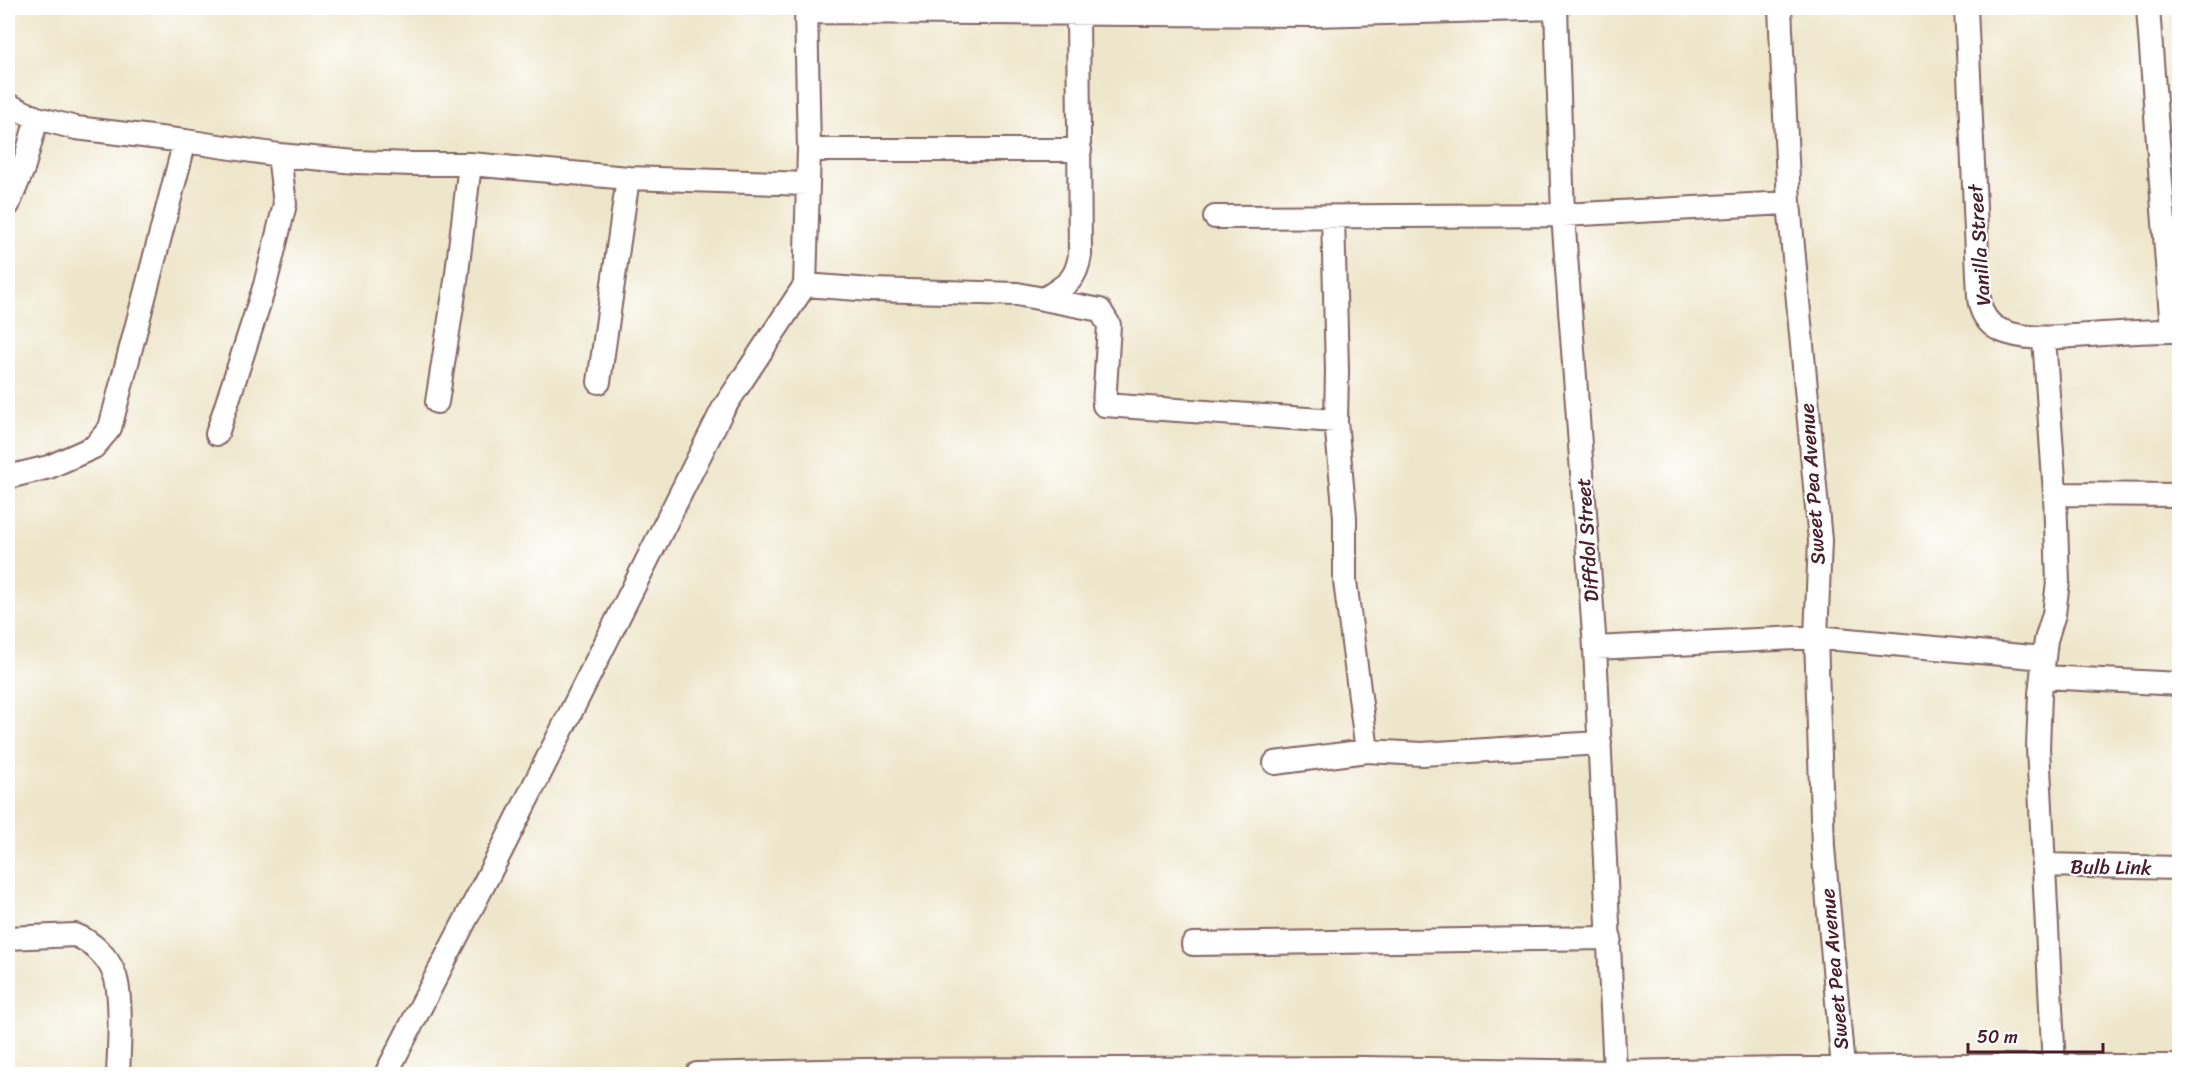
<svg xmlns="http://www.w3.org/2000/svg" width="2187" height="1082" font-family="Sriracha,sans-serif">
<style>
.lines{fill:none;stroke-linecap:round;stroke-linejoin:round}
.minor-casing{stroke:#836563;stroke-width:26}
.minor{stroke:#fff;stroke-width:22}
.labels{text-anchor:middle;stroke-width:4.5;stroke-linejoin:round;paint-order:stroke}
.street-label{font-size:20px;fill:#4a1f2b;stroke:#fff}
</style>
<rect width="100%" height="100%" fill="#fff"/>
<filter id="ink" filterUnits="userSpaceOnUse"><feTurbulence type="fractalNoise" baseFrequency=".0167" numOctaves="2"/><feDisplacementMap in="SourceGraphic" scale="12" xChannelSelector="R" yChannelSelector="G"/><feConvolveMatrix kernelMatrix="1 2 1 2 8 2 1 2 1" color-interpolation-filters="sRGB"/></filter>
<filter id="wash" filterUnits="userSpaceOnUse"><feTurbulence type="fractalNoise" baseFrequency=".008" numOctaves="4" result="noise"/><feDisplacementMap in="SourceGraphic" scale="24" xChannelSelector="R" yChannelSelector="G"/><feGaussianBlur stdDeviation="1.35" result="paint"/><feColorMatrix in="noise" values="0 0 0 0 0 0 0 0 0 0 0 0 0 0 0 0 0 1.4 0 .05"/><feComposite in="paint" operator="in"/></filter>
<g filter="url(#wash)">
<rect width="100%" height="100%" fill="#eee6ca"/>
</g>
<g filter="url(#ink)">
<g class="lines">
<g class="minor-casing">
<path id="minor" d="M1556 8 1563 215 1595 648 1615 1072
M1780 8 1789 203 1820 541 1816 637 1823 847 1843 1068
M1966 8 1979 297C1980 311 1987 324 2000 330 2023 340 2050 338 2073 336 2108 334 2144 330 2180 331
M2148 8 2172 330
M806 12 1315 15 1556 8
M8 105 37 118 76 128 185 141 279 155 356 162 412 164H470L628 178 807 184
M809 150H1080
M8 205 23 169 37 118
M1215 217 1563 215 1789 203
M1333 217 1337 370 1336 421 1345 517V581L1367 751
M805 285 871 290 1017 294 1100 310 1109 325 1104 405 1336 421
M1044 299C1066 285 1076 281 1080 255L1078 12
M2044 338 2055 494 2058 582 2054 614 2046 640 2040 694 2038 748 2054 1067
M599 382 628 178
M437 402 456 281 470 164
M217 434 265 285 285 204 279 155
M8 477 49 467 94 447 110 428 185 141
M2055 494 2180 495
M1595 648 1816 637 2044 658
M2043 677 2180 684
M1275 763 1367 751 1422 754 1600 743
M2043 865 2180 868
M8 938 75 935C91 941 108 957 114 973 123 994 119 1050 118 1074
M1193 944 1610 938
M386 1074 501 851 723 409 805 285 809 150 806 8
M697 1074 864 1070 1362 1068 1615 1072 1955 1066H2180"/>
</g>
<use href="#minor" class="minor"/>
</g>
</g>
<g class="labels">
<g class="street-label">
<text transform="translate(1979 245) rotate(-94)" y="7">Vanilla Street</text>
<text transform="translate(1812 484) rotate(-94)" y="7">Sweet Pea Avenue</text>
<text transform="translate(1587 540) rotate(-94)" y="7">Diffdol Street</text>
<text transform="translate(2111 867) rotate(1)" y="7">Bulb Link</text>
<text transform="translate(1834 969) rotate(-95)" y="7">Sweet Pea Avenue</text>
</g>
</g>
<rect width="2187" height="1082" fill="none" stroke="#fff" stroke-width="30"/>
<path d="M1968 1043v9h135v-9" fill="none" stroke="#4a1f2b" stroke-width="3"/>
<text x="1977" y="1043" font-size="18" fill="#4a1f2b" stroke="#ffffff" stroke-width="4.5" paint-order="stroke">50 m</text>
</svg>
